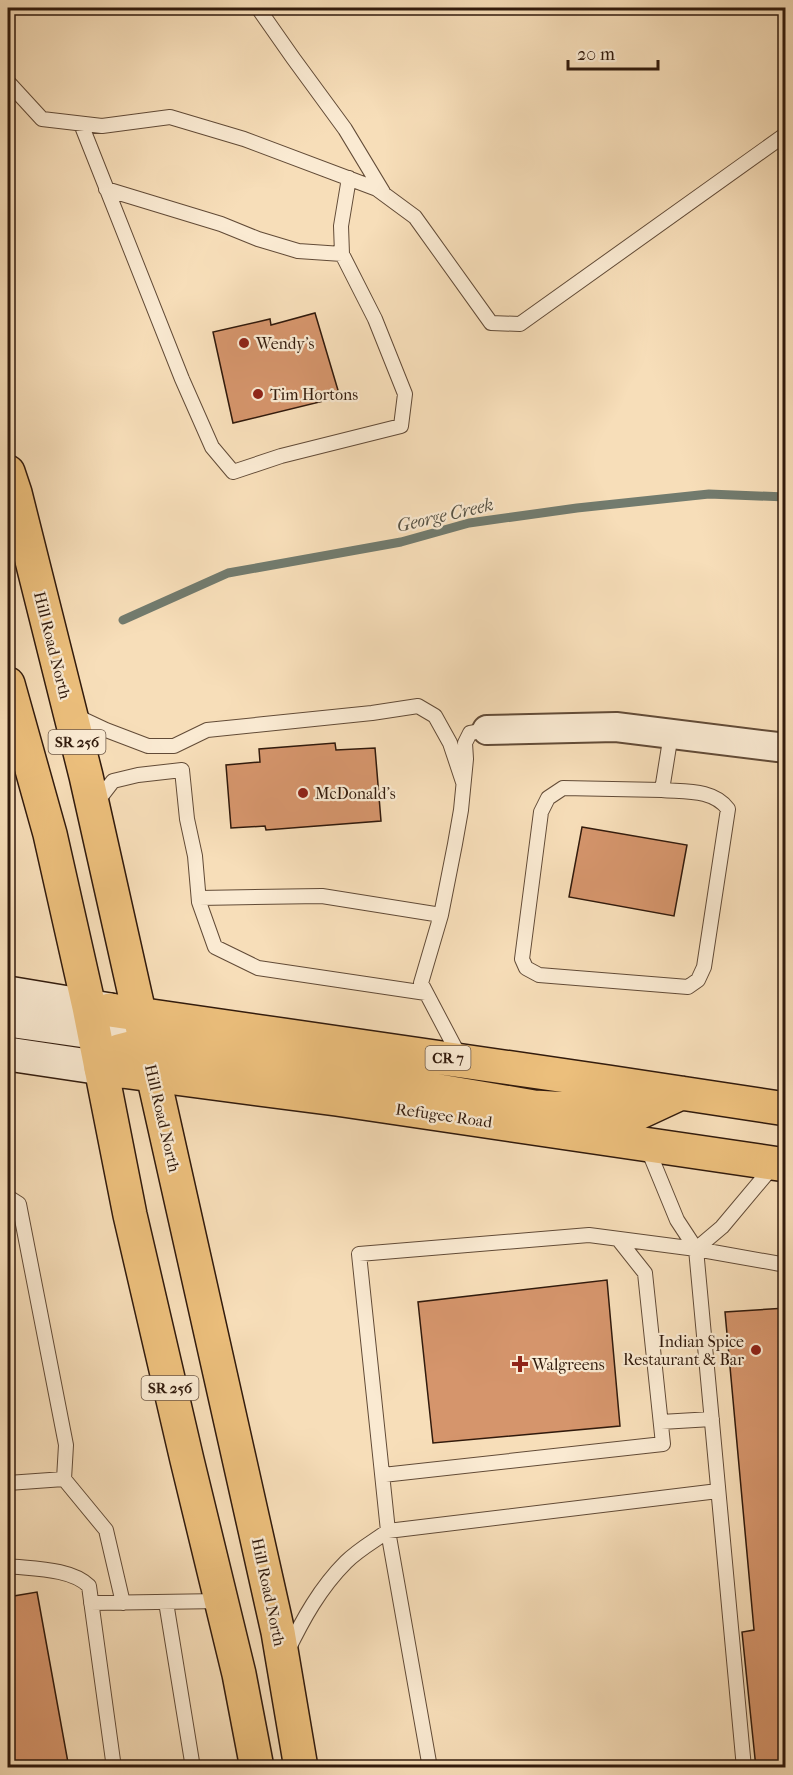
<svg xmlns="http://www.w3.org/2000/svg" width="793" height="1775" font-family="'IM FELL French Canon',serif">
<style>
.lines{fill:none;stroke-linecap:round;stroke-linejoin:round}
.stream{stroke:#727b6e;stroke-width:9}
.building{fill:#d5956c;stroke:#311a0c;stroke-width:1.5}
.service-casing{stroke:#624b37;stroke-width:16}
.minor-casing{stroke:#624b37;stroke-width:32}
.secondary-casing{stroke:#311a0c;stroke-width:36}
.primary-casing{stroke:#311a0c;stroke-width:36}
.trunk-casing{stroke:#311a0c;stroke-width:36}
.service{stroke:#faead2;stroke-width:14}
.minor{stroke:#faead2;stroke-width:28}
.secondary{stroke:#faead2;stroke-width:33}
.primary{stroke:#ecbf7c;stroke-width:33}
.trunk{stroke:#ecbf7c;stroke-width:33}
.poi-dot{fill:#8f2418;stroke:#faead2;stroke-width:2}
.labels{text-anchor:middle;stroke-width:4.5;stroke-linejoin:round;paint-order:stroke}
.shield{fill:#faead2;stroke:#6d5847;stroke-width:1.5}
.shield-label{font-size:15px;font-weight:bold;fill:#311a0c}
.poi-label{font-size:16px;fill:#311a0c;stroke:#faead2;text-anchor:start}
.street-label{font-size:16px;fill:#311a0c;stroke:#faead2}
.water-label{font-size:18px;font-style:italic;fill:#575345;stroke:#faead2}
</style>
<rect width="100%" height="100%" fill="#f7deb9"/>
<filter id="stains"><feTurbulence type="fractalNoise" baseFrequency=".00333" numOctaves="4"/><feColorMatrix values="0 0 0 0 .2 0 0 0 0 .09 0 0 0 0 .02 0 0 0 .5 -.17"/></filter>
<radialGradient id="worn" r=".72"><stop offset=".6" stop-color="#630" stop-opacity="0"/><stop offset="1" stop-color="#630" stop-opacity=".3"/></radialGradient>
<g class="lines">
<path class="stream" d="M123 620 228 573 401 542 469 523 577 508 709 494 786 497"/>
</g>
<path class="building" d="M315 313 340 397 233 423 213 332 270 319 271 325Z
M335 743 336 750 375 748 381 821 266 830 265 826 231 828 226 765 260 762 259 749Z
M582 827 687 845 674 916 569 897Z
M607 1280 620 1426 433 1443 418 1302Z
M786 1308V1768H756L742 1632 754 1630 725 1312Z
M37 1592 69 1768H8V1597Z"/>
<g class="lines">
<g class="service-casing">
<path id="service" d="M258 8 293 58 345 129 383 192
M8 82 42 119 102 126 170 117 244 139 377 189 415 217 491 323 520 324 786 134
M81 124 182 379 212 447 233 472 281 456 401 426 405 394 375 319 342 254 341 226 349 178
M106 189 221 224 258 239 298 251 342 254
M74 715 106 730 148 746H174L207 730 372 713 418 706 435 716 450 743 463 782
M662 790C685 792 713 789 728 809L704 967 698 980 688 987 539 975 526 968 522 959 541 812 548 798 563 788 662 790 671 734
M96 803 113 781 138 775 182 770 187 819 195 856 199 902 215 947 258 968 426 993
M199 898 322 896 441 915
M461 1059 421 983 441 915 455 844 461 810 466 759 465 743 470 733 487 730
M647 1147 677 1220 696 1249 744 1768
M8 1197 19 1204 66 1445 64 1479 106 1530 123 1603
M696 1249 722 1227 774 1165
M661 1422 712 1419
M383 1475 663 1444 645 1273 618 1239
M8 1483 64 1479
M8 1566C32 1569 71 1568 89 1586L114 1768
M166 1602 193 1768
M91 1603 221 1601
M287 1652C303 1619 320 1588 346 1562 358 1550 374 1541 388 1531L718 1491
M430 1768 388 1531 359 1254 589 1235 696 1249 786 1265"/>
</g>
<g class="minor-casing">
<path id="minor" d="M487 730 616 727 786 748"/>
</g>
<g class="secondary-casing">
<path id="secondary" d="M8 993 110 1010
M8 1020 113 1035 124 1032 139 1014
M8 1054 122 1071"/>
</g>
<g class="primary-casing">
<path id="primary" d="M110 1010 608 1082 786 1109
M101 1068 106 1060 119 1051 146 1044 250 1059 534 1107 638 1113 681 1093
M122 1071 336 1099 786 1165"/>
</g>
<g class="trunk-casing">
<path id="trunk" d="M8 472 15 493 86 776 278 1632 301 1768
M8 684 50 834 89 1007 130 1215 187 1460 239 1674 257 1768"/>
</g>
<use href="#service" class="service"/>
<use href="#minor" class="minor"/>
<use href="#secondary" class="secondary"/>
<use href="#primary" class="primary"/>
<use href="#trunk" class="trunk"/>
</g>
<g class="poi-dot">
<circle cx="244" cy="343" r="6"/>
<circle cx="258" cy="394" r="6"/>
<circle cx="303" cy="793" r="6"/>
<circle cx="756" cy="1350" r="6"/>
<path d="M517 1355h6v6h6v6h-6v6h-6v-6h-6v-6h6z"/>
</g>
<g class="labels">
<g class="shield">
<rect x="48.5" y="730" width="57" height="24" rx="4.5"/>
<rect x="425.5" y="1046" width="45" height="24" rx="4.5"/>
<rect x="141.5" y="1376" width="57" height="24" rx="4.5"/>
</g>
<g class="shield-label">
<text x="77" y="747">SR 256</text>
<text x="448" y="1063">CR 7</text>
<text x="170" y="1393">SR 256</text>
</g>
<g class="poi-label">
<text x="256" y="349">Wendy's</text>
<text x="270" y="400">Tim Hortons</text>
<text x="315" y="799">McDonald's</text>
<text x="744" y="1347" text-anchor="end">Indian Spice<tspan x="744" dy="18">Restaurant &amp; Bar</tspan></text>
<text x="532" y="1370">Walgreens</text>
</g>
<g class="street-label">
<text transform="translate(53 645) rotate(76)" y="6">Hill Road North</text>
<text transform="translate(444 1115) rotate(8)" y="6">Refugee Road</text>
<text transform="translate(163 1118) rotate(77)" y="6">Hill Road North</text>
<text transform="translate(269 1592) rotate(78)" y="6">Hill Road North</text>
</g>
<g class="water-label">
<text transform="translate(445 515) rotate(-13)" y="6">George Creek</text>
</g>
</g>
<rect width="793" height="1775" fill="none" stroke="#f7deb9" stroke-width="30"/>
<rect x="9" y="9" width="775" height="1757" fill="none" stroke="#311a0c" stroke-width="3"/>
<rect x="15" y="15" width="763" height="1745" fill="none" stroke="#311a0c" stroke-width="1.5"/>
<path d="M568 60v9h90v-9" fill="none" stroke="#311a0c" stroke-width="3"/>
<text x="577" y="60" font-size="18" fill="#311a0c" stroke="#faead2" stroke-width="4.5" paint-order="stroke">20 m</text>
<rect width="100%" height="100%" filter="url(#stains)"/>
<rect width="100%" height="100%" fill="url(#worn)"/>
</svg>
